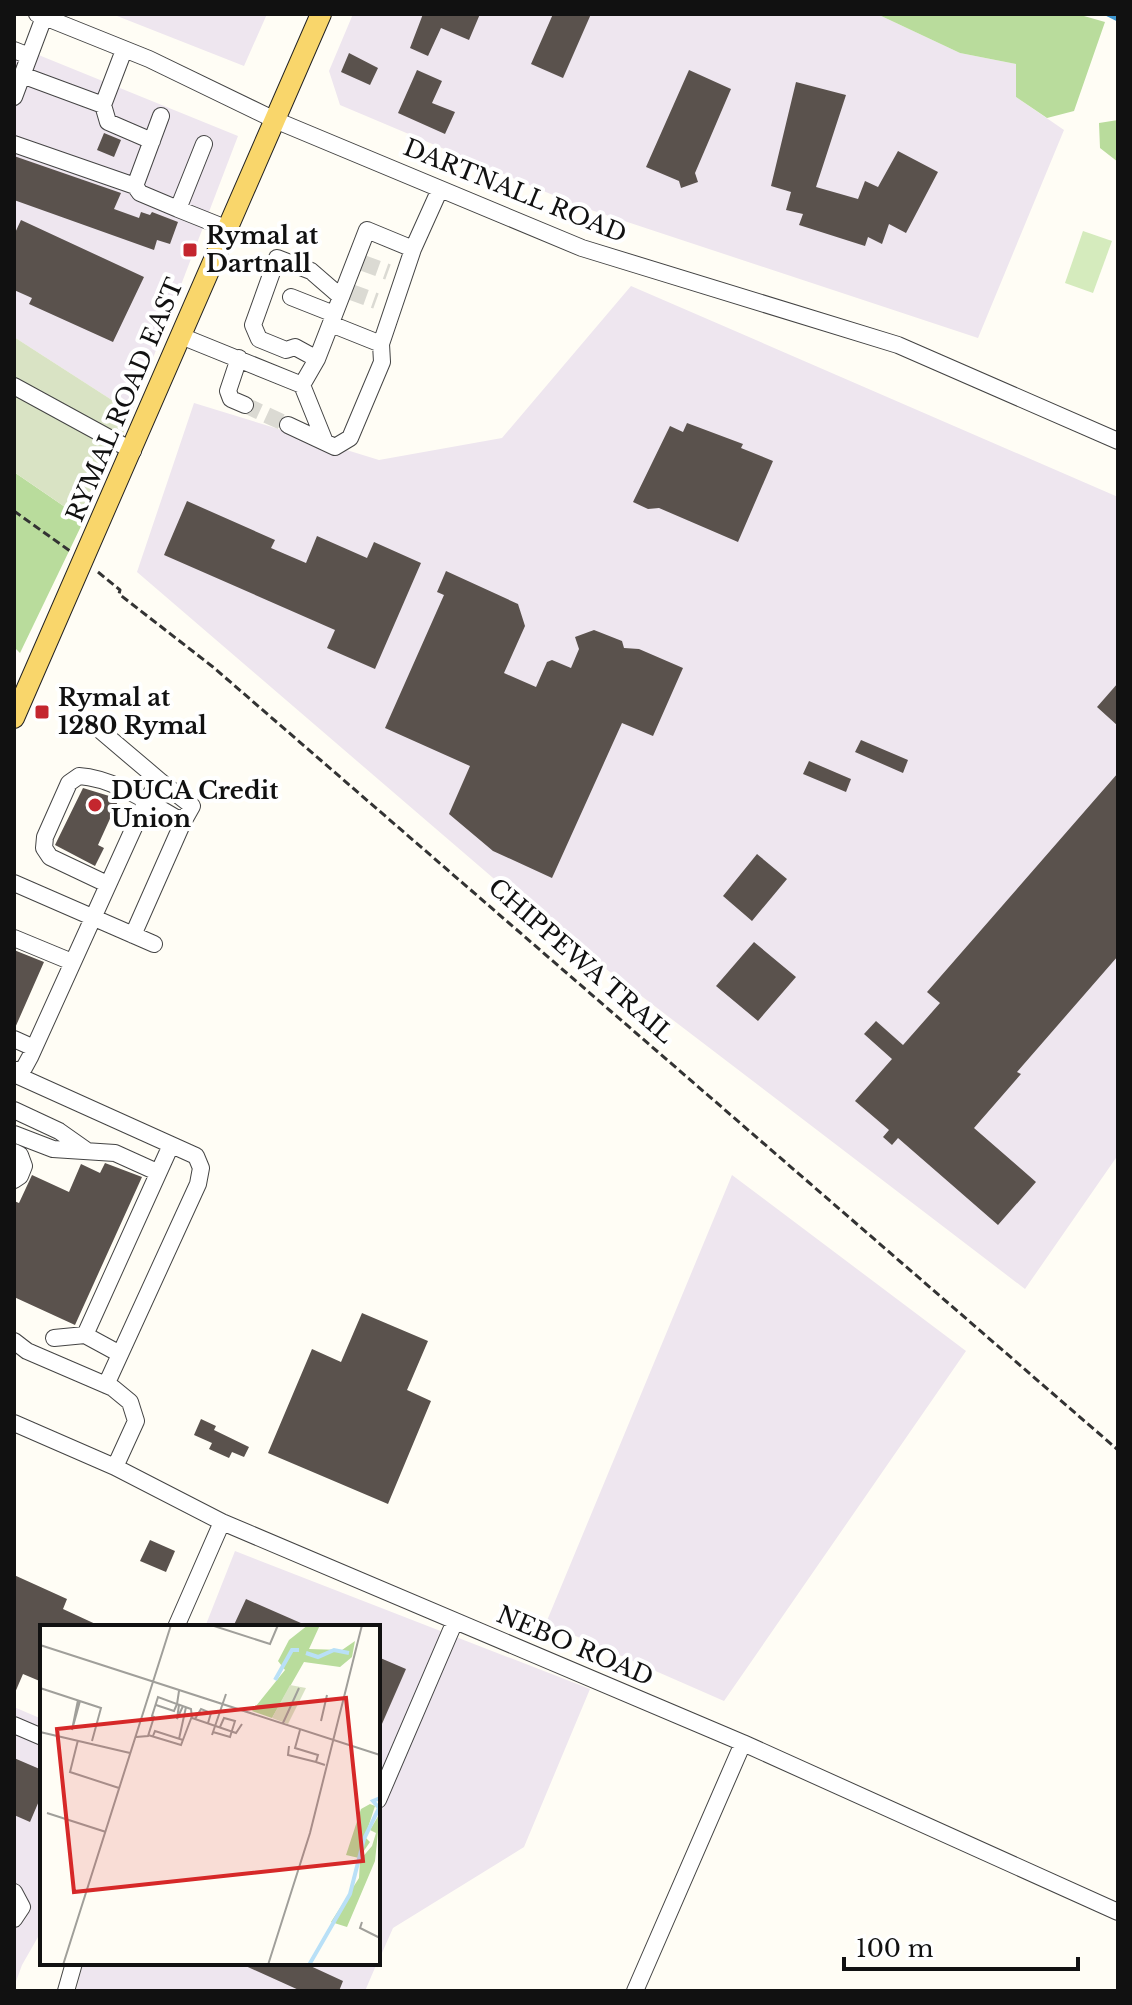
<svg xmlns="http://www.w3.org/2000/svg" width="1132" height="2005" font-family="'Libre Baskerville',serif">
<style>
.industrial{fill:#eee6ef}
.green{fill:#d5ebbd}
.forest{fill:#b9dc9c}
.cemetery{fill:#d9e3c4}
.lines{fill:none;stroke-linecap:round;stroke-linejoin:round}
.stream{stroke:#3f96cf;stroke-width:5}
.building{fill:#5a524d}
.minor-tunnel{stroke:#dbdad3;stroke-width:16;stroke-dasharray:16 8;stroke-linecap:butt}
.minor-casing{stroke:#444;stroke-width:18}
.major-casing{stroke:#222;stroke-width:22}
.path{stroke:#333;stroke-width:3;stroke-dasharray:8 4;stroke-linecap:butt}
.minor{stroke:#fff;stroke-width:16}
.major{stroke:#f9d66b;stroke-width:20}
.poi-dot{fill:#c4262e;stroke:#fff;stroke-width:3}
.labels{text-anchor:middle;stroke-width:8;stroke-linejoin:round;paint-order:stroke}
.street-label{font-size:24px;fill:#111;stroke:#fff}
.poi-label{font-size:24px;font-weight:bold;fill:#111;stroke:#fff;text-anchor:start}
.inset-river{fill:none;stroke:#b9e0f7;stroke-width:4}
.inset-road{fill:none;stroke:#a09f9a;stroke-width:2}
.view{fill:#d62828;fill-opacity:0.15;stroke:#d62828;stroke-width:4}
.inset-edge{fill:none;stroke:#111;stroke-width:4}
</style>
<rect width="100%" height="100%" fill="#fffdf5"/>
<path class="industrial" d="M112 14H267L244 66Z
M353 14H877L960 53 1016 64V97L1064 130 978 338 579 206 340 105 329 71Z
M14 45 238 136 132 413 14 337Z
M631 286 1118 497V1155L1025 1289 542 920 137 572 194 403 379 460 502 438Z
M732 1175 966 1351 724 1701 546 1623Z
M235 1551 590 1689 524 1847 393 1928 378 1962V1627H205Z
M14 1707 42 1719V1930L22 1965 14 1987Z
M83 1963H377L365 1991H76Z"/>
<path class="green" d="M1083 231 1112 241 1093 293 1065 283Z"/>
<path class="forest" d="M877 14H1077L1105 22 1074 111 1047 118 1016 97V64L960 53Z
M1118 120V162L1100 148 1099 123Z
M14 472 84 520 20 653 14 647Z"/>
<path class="cemetery" d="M14 337 132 413 84 520 14 472Z"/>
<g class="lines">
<path class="stream" d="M1108 14 1118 19"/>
</g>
<path class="building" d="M423 14H480L469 40 441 28 428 56 410 48Z
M553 14H591L563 78 531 64Z
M349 53 378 68 370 85 341 72Z
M417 70 442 81 432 103 455 112 445 134 398 113Z
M689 70 731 89 695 173 698 182 681 188 679 181 646 167Z
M796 82 846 95 816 187 858 199 865 181 878 187 898 151 938 172 906 233 889 224 882 244 868 237 865 246 799 225 803 214 786 210 791 192 771 186Z
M104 133 121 140 114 157 97 150Z
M14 156 121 193 114 209 139 218 141 212 150 215 152 212 178 222 170 244 157 240 154 250 14 200Z
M21 220 144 277 113 342 29 304 32 298 14 290V235Z
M687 423 743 444 741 448 773 461 738 542 659 508 648 509 633 502 670 426 683 432Z
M187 501 275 540 271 548 306 563 317 536 367 558 374 542 421 563 375 669 327 648 335 630 164 555Z
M446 571 518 604 525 626 504 673 536 687 547 662 552 660 571 668 579 649 575 637 594 630 622 641 624 648 639 649 683 668 653 736 622 723 552 878 493 851 449 814 470 766 385 728 444 595 437 592Z
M1118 683V726L1097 707Z
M861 740 908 760 903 773 855 752Z
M809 761 851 779 846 792 803 774Z
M1118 773V956L1017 1072 1021 1074 974 1128 1036 1182 998 1225 898 1138 892 1145 883 1137 889 1130 855 1101 892 1059 864 1034 876 1021 903 1045 940 1003 927 992Z
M83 788 119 799 98 845 104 848 95 866 55 845Z
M757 854 787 879 752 921 723 896Z
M754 942 796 977 758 1021 716 986Z
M14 950 44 962 15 1028H14Z
M105 1163 142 1177 75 1325 14 1297V1201L19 1203 32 1175 69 1192 81 1164 100 1173Z
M362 1313 428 1341 407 1390 431 1401 388 1504 268 1453 312 1349 341 1362Z
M201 1419 216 1426 214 1430 249 1447 244 1457 232 1452 229 1458 209 1449 212 1443 194 1435Z
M150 1540 175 1551 166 1572 140 1561Z
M14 1575 67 1599 63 1609 102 1627H42V1682L23 1674 14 1695Z
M246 1599 310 1627H233Z
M378 1657 406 1669 378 1733Z
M14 1758 42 1770V1794L30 1822 14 1815Z
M239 1963H304L343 1981 339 1991H301Z"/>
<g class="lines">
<path class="minor-tunnel" d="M363 263 388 272
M351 292 376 301
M245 405 288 425"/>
<g class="minor-casing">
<path id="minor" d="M37 14 149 59 275 120 582 248 898 345 1118 441
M14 50 29 56
M22 75 103 105 124 50
M14 97 44 17
M103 105 108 122 152 141
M161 116 135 186 140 193 178 209
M14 144 135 186
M204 144 178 209 228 229
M291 297 334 314
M331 324 381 344
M181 336 302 385 317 359 367 230 413 249 440 189
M239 358 228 391 231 399 245 405
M317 359 295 347 286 350 259 339 253 325 277 258 311 271 341 297
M302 385 325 442
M14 386 133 451
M288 425 335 447 350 438 382 362 381 344 413 249
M160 781 192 806 183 822
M14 883 154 944
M107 884 50 857 44 848 45 837 69 783 79 776C114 778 153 805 183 822L133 935
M14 938 72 962
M14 1039 34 1048
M14 1071 24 1068 30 1057 146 801 160 781 101 731
M14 1074 196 1156 201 1168 198 1184 106 1385
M14 1110 59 1131 86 1150
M14 1134 53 1149 115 1153 157 1172
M14 1152 20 1155 24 1166 20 1176 14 1180
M54 1338 85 1335
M14 1341 27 1351 113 1388 130 1402 136 1421 115 1467
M120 1354 85 1335 171 1145
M14 1423 115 1467 222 1522 743 1743 1118 1912
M176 1627 222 1522
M14 1725 42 1737
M378 1800 455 1621
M14 1892 22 1907 14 1919
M66 1991 74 1963
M635 1991 743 1743"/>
</g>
<g class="major-casing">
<path id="major" d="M14 718 321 14"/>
</g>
<path class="path" d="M14 511 70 551
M98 572 120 590 119 594 213 667 1118 1450"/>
<use href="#minor" class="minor"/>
<use href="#major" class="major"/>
</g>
<g class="poi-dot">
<rect x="182" y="242" width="16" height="16" rx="4"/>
<rect x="34" y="704" width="16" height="16" rx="4"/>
<circle cx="95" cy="805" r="8"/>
</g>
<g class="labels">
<g class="street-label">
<text transform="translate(515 191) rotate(22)" y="8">DARTNALL ROAD</text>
<text transform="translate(125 400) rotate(-67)" y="8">RYMAL ROAD EAST</text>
<text transform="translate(581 961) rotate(41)" y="8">CHIPPEWA TRAIL</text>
<text transform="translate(575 1646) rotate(23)" y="8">NEBO ROAD</text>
</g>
<g class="poi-label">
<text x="206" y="244">Rymal at<tspan x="206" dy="28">Dartnall</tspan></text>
<text x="58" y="706">Rymal at<tspan x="58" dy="28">1280 Rymal</tspan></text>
<text x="111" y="799">DUCA Credit<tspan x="111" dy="28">Union</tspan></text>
</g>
</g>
<g transform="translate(40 1625)">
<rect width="340" height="340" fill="#fffdf5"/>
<path d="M268 0H280L269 24 302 25 315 16 312 32 300 42 264 37 232 93 212 86 245 45 238 36 249 15ZM330 179 335 181 325 212 330 217 319 233 306 230 321 184ZM340 188 335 236 307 302 291 297 319 253 320 235 332 221 336 208 330 205Z" fill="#b9dc9c"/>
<path d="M250 60 266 63 248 99 232 93Z" fill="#d9e3c4"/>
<path class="inset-river" d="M266 28 278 32 294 25 309 28M235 55 252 25H259M269 340 310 269 324 214 339 183 333 176 340 173"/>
<path class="inset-road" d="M171 0 230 19 238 0M0 20 340 130M0 63 61 83 52 116M139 66 137 79 151 84 152 93 196 108 202 99M38 75 32 105 40 76M139 80 137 94 143 81M155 94 161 84 171 88 168 98M281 96 287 70M243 98 259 63M260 105 255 123 278 130 276 137 285 140M0 107 90 128M173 107 190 112 195 96 184 93 180 102M108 110 141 120 152 91M172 110 186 69M113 111 115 106 143 115M96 112 108 111 114 92 112 91 118 72 137 79 134 86 116 80M139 114 146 82M38 115 30 147 79 163M249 121 248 130 276 137M7 188 66 207M322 297 320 303 340 313M23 340 131 0M228 340 270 208 322 0"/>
<path class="view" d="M306 73 323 236 34 267 17 104Z"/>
<rect width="340" height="340" class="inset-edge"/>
</g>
<rect width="1132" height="2005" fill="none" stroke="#111111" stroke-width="32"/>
<path d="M844 1957v12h234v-12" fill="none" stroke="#111111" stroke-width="4"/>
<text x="856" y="1957" font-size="24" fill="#111111" stroke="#ffffff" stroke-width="6" paint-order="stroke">100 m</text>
</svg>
